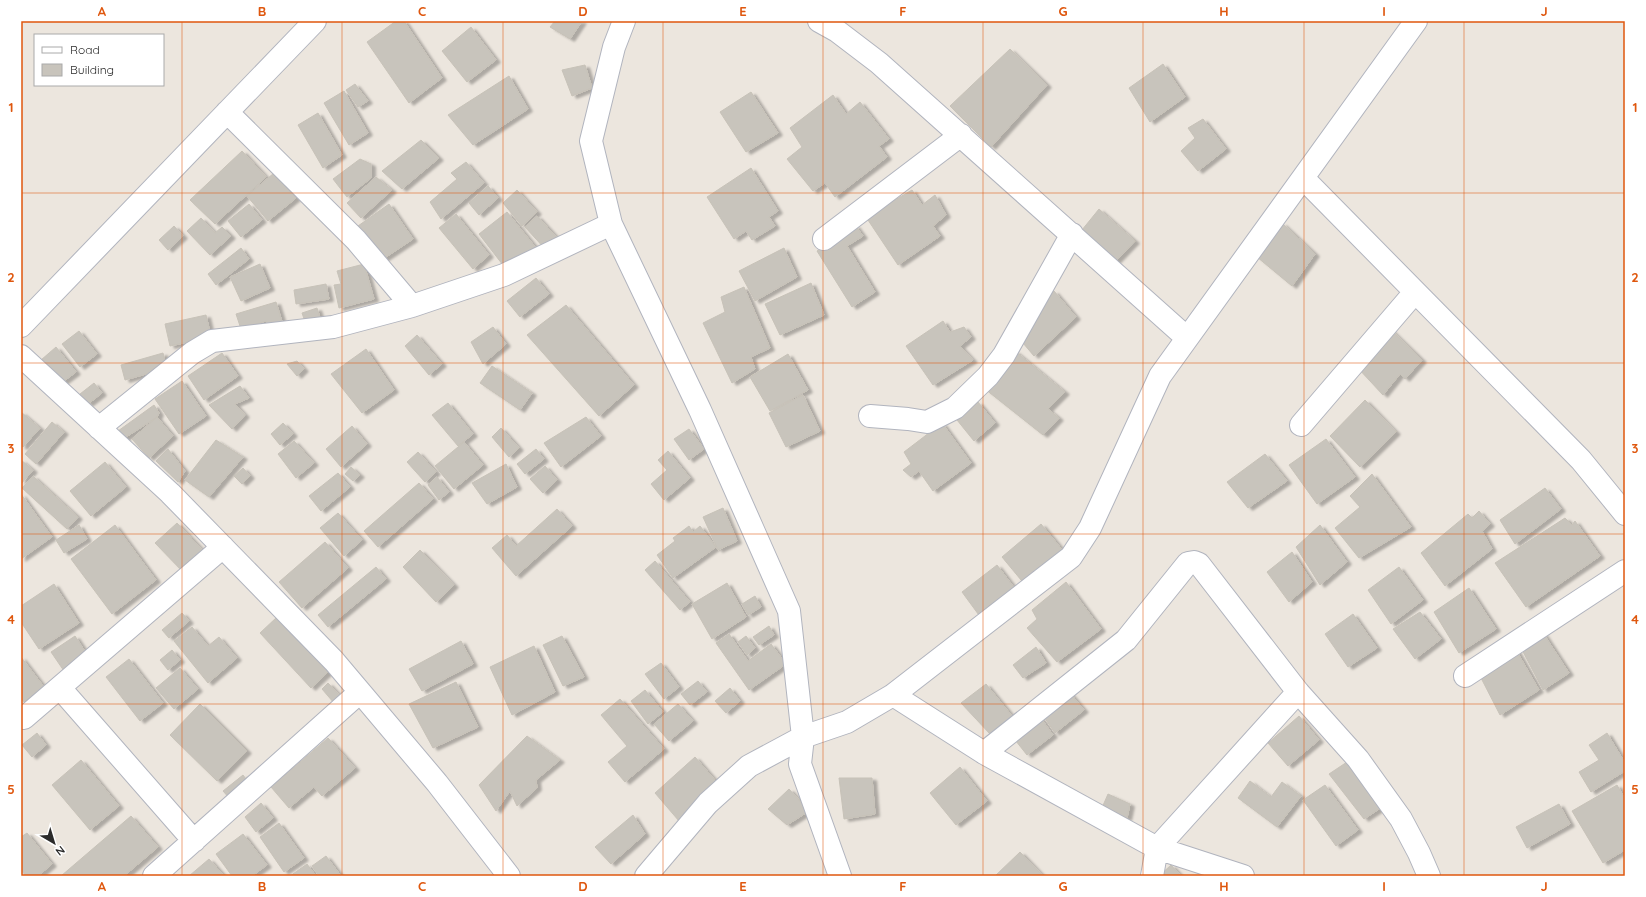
<svg xmlns="http://www.w3.org/2000/svg" width="1646" height="897" font-family="Quicksand,sans-serif">
<style>
.building{fill:#c8c4bc;stroke:#c7c2b8;filter:url(#shadow)}
.lines{fill:none;stroke-linecap:round;stroke-linejoin:round}
.minor-casing{stroke:#b1b4be;stroke-width:24}
.minor{stroke:#fff;stroke-width:22}
.grid{fill:none;stroke:#df570e;stroke-width:1;stroke-opacity:0.55}
.neatline{fill:none;stroke:#df570e;stroke-width:1.5}
.grid-label{font-size:13px;text-anchor:middle;font-weight:bold;fill:#df570e}
</style>
<defs>
<filter id="shadow"><feDropShadow dx="4.5" dy="2.5" stdDeviation="1" flood-color="#0004"/></filter>
</defs>
<rect width="100%" height="100%" fill="#ece6de"/>
<path class="building" d="M396 21H404L442 78 409 103 367 42Z
M555 21H582L570 39 550 27Z
M471 27 496 60 467 82 442 51Z
M1010 49 1047 85 991 147 950 106Z
M1163 64 1185 97 1150 122 1129 88Z
M585 65 592 88 572 96 562 70Z
M509 76 528 109 473 145 448 115Z
M355 84 368 101 358 107 346 90Z
M344 91 368 133 349 145 324 103Z
M751 92 778 133 746 152 720 112Z
M833 95 846 114 860 102 889 139 879 146 887 157 835 197 825 183 813 191 787 159 802 147 790 128Z
M318 113 342 155 323 168 298 125Z
M1203 119 1226 149 1198 171 1181 151 1195 138 1188 128Z
M421 140 439 158 402 189 382 171Z
M242 151 266 177 215 224 190 200Z
M360 159 371 164V178L347 197 333 179Z
M466 162 484 183 441 219 430 202 457 179 451 173Z
M751 168 778 211 769 217 775 226 752 240 746 231 734 239 707 197Z
M274 173 296 198 268 221 247 196Z
M376 177 392 190 361 218 347 203Z
M488 186 498 198 479 215 469 203Z
M517 190 537 212 522 226 503 203Z
M912 190 922 205 935 195 946 215 933 226 940 236 898 265 866 217Z
M249 204 262 220 241 237 228 221Z
M389 204 413 239 383 259 358 226Z
M1099 209 1135 241 1103 274 1073 241Z
M507 212 536 248 506 269 479 234Z
M456 214 489 255 473 269 439 228Z
M537 216 558 239 546 250 525 227Z
M201 218 215 233 222 227 231 236 210 255 187 231Z
M1282 223 1315 254 1292 286 1257 257Z
M855 225 863 236 847 246 875 292 852 307 817 251Z
M174 226 183 236 168 250 159 240Z
M241 248 249 259 216 285 208 274Z
M784 248 797 277 755 301 739 271Z
M260 264 270 288 241 301 230 277Z
M364 264 374 299 339 308 334 285 341 284 337 271Z
M536 278 549 294 520 317 507 301Z
M811 283 824 315 780 335 765 304Z
M326 284 329 299 296 304 294 290Z
M744 287 770 348 751 357 755 369 732 383 703 323 725 312 721 297Z
M1054 291 1076 317 1034 356 1012 330Z
M276 302 284 328 270 332 266 321 241 329 236 314Z
M566 305 634 385 599 416 527 335Z
M317 308 321 321 307 327 302 313Z
M206 315 211 337 170 346 165 324Z
M943 321 950 332 964 327 971 337 960 346 973 360 933 385 906 346Z
M493 327 506 344 483 364 471 342Z
M1390 329 1422 360 1405 379 1400 374 1383 395 1357 367Z
M79 331 97 354 80 367 62 344Z
M417 335 442 364 429 375 405 346Z
M56 347 76 372 60 384 41 360Z
M366 349 394 390 362 413 331 374Z
M1015 351 1065 392 1048 409 1059 418 1043 435 985 389Z
M163 353 167 368 125 380 121 365Z
M222 353 238 376 204 400 188 376Z
M788 354 808 390 770 411 750 377Z
M297 361 304 369 297 376 287 364Z
M492 366 532 393 520 410 480 383Z
M182 381 206 416 179 434 155 399Z
M94 383 102 393 88 404 80 394Z
M240 386 249 398 235 404 245 415 232 429 209 405Z
M803 395 820 431 786 447 769 413Z
M1365 400 1396 432 1360 467 1330 436Z
M978 402 995 423 974 441 957 420Z
M448 403 473 434 458 446 432 415Z
M154 405 159 413 157 417 123 439 118 431Z
M21 412 40 428 23 447 21 446Z
M157 417 173 436 149 458 132 439Z
M586 417 601 436 561 467 544 443Z
M52 422 64 432 36 464 25 454Z
M283 423 293 434 280 445 271 434Z
M942 423 971 463 933 491 919 471 911 477 903 470 911 464 904 452Z
M352 426 367 444 341 467 326 449Z
M501 428 519 448 509 457 492 437Z
M689 429 704 449 689 460 674 439Z
M1326 439 1355 477 1317 504 1289 465Z
M216 440 243 457 209 497 185 480Z
M294 441 314 463 296 478 278 454Z
M464 442 483 465 454 489 435 466Z
M168 449 185 471 178 482 156 461Z
M536 449 544 459 525 474 517 464Z
M668 451 690 478 664 500 651 484 667 470 658 460Z
M418 452 436 472 425 482 407 462Z
M1265 454 1287 481 1248 508 1227 482Z
M21 460 33 470 21 484Z
M105 462 126 487 91 516 70 491Z
M506 464 517 487 487 504 472 483Z
M545 466 557 480 543 493 530 479Z
M351 467 360 475 353 481 345 474Z
M243 468 250 476 242 484 234 476Z
M338 473 350 487 321 511 309 496Z
M1372 474 1411 527 1359 558 1335 528 1360 507 1350 496Z
M33 476 78 517 67 529 22 488Z
M437 477 449 492 439 500 428 485Z
M419 483 433 499 378 547 364 531Z
M1545 488 1561 509 1515 544 1500 520Z
M21 494 52 537 21 559Z
M723 508 737 541 718 550 703 517Z
M557 509 572 526 516 576 492 548 507 535 516 546Z
M1479 511 1490 524 1482 531 1492 549 1445 586 1421 553 1468 514 1472 518Z
M338 513 362 540 344 556 320 528Z
M1565 518 1572 525 1575 521 1600 556 1526 607 1495 563Z
M177 523 205 553 184 573 155 543Z
M1041 524 1064 552 1026 586 1002 557Z
M79 525 87 539 64 553 56 540Z
M115 525 156 580 112 614 71 559Z
M1320 525 1347 562 1320 585 1296 547Z
M689 526 693 532 700 526 716 547 673 578 657 555 675 541 673 538Z
M325 542 348 568 302 608 279 582Z
M420 550 454 585 436 602 403 567Z
M1292 552 1312 582 1289 602 1267 572Z
M655 561 690 602 680 610 645 570Z
M997 565 1019 594 984 622 962 592Z
M376 567 386 579 328 627 318 615Z
M1399 567 1423 600 1391 624 1368 590Z
M1066 582 1101 629 1057 662 1027 628 1037 619 1032 610Z
M727 583 746 617 712 639 692 604Z
M54 584 79 623 39 649 21 622V606Z
M1469 588 1496 629 1459 653 1434 612Z
M755 596 761 607 748 615 742 604Z
M1420 612 1441 639 1415 659 1393 629Z
M182 613 189 621 169 638 162 630Z
M1353 614 1377 648 1348 667 1325 634Z
M277 617 328 672 311 688 260 633Z
M769 626 774 635 759 645 753 637Z
M192 627 208 646 219 637 237 658 208 683 174 641Z
M1543 633 1569 673 1543 690 1520 646Z
M729 634 748 661 771 644 786 664 749 690 716 643Z
M75 636 88 656 64 671 51 652Z
M562 636 584 677 563 686 543 645Z
M746 636 755 648 747 655 738 642Z
M461 641 473 664 422 691 409 669Z
M534 646 555 692 512 715 490 667Z
M1036 647 1046 663 1023 678 1013 665Z
M172 650 180 660 168 670 160 660Z
M1516 650 1539 690 1500 715 1479 674Z
M21 657 44 687 24 702 21 698Z
M129 659 163 703 140 721 106 677Z
M661 663 679 687 664 699 645 674Z
M180 668 198 689 174 709 156 688Z
M698 681 707 692 690 705 681 694Z
M456 682 478 727 433 748 409 704Z
M328 683 341 697 334 703 322 689Z
M986 684 1012 716 990 734 961 703Z
M730 688 740 701 726 713 715 701Z
M645 690 663 712 648 724 631 701Z
M1069 692 1084 710 1055 733 1042 714Z
M620 699 664 749 625 782 608 762 627 746 601 715Z
M200 704 247 751 217 781 170 735Z
M678 704 693 721 669 741 654 724Z
M1299 716 1319 740 1288 766 1268 743Z
M1040 717 1053 735 1027 755 1012 736Z
M37 733 46 745 32 757 22 745Z
M1607 733 1625 763V771L1591 792 1579 772 1599 760 1589 745Z
M527 736 560 760 536 780 537 788 517 806 510 791 496 811 479 785Z
M328 738 355 768 322 796 314 787 289 808 271 787Z
M695 757 720 786 679 821 655 793Z
M81 760 119 806 90 830 52 785Z
M1350 760 1382 807 1364 819 1329 774Z
M960 767 987 801 956 825 930 793Z
M243 775 249 783 230 799 223 791Z
M839 778H872L875 814 844 819Z
M1250 781 1271 797 1282 782 1301 796 1277 827 1238 798Z
M1325 785 1358 830 1336 846 1303 800Z
M1617 785 1625 799V850L1603 863 1572 811Z
M789 789 809 811 787 825 768 809Z
M1108 794 1130 804 1127 818 1101 810Z
M261 803 273 818 256 832 245 817Z
M1559 804 1570 824 1527 848 1516 827Z
M633 815 645 834 611 864 595 847Z
M131 816 158 847 124 876H61Z
M279 823 304 858 284 872 260 837Z
M27 833 52 864 38 876H26L21 870V837Z
M243 834 267 865 252 876H232L216 854Z
M1020 852 1043 876H995Z
M326 856 341 876H319L312 866Z
M209 859 224 876H189Z
M307 864 316 876H290Z
M1171 865 1181 876H1159Z"/>
<g class="lines">
<g class="minor-casing">
<path id="minor" d="M624 21 614 47 591 141 611 224 700 410 789 611 803 737 749 766 708 803 646 876
M819 21 837 31 879 63 1187 338
M227 112 356 240 412 306
M1303 178 1581 460 1625 514
M824 239 961 135
M21 326 315 21
M21 356 170 493 334 661 437 783 509 876
M870 416 908 419 927 422 955 408 988 376 1004 355 1072 234
M1301 425 1415 292
M99 428 192 353 212 341 333 327 412 306 504 275 611 224
M1465 676 1625 571
M60 688 194 841
M893 695 984 753 1157 848 1243 876
M21 717 24 718 223 547
M984 753 1126 640 1188 563 1194 562 1199 564 1298 692 1358 759 1401 819 1419 853 1429 876
M154 876 360 692
M840 876 800 764 803 737 847 722 893 695 1071 557 1090 528 1160 376 1416 21
M1152 876 1157 848 1298 692"/>
</g>
<use href="#minor" class="minor"/>
</g>
<path class="grid" d="M182 21V876M342 21V876M503 21V876M663 21V876M823 21V876M983 21V876M1143 21V876M1304 21V876M1464 21V876M21 193H1625M21 363H1625M21 534H1625M21 704H1625"/>
<rect width="1646" height="897" fill="none" stroke="#ffffff" stroke-width="44"/>
<rect x="34" y="34" width="130" height="52" fill="#ffffff" stroke="#aaaaaa"/>
<rect x="42" y="47" width="20" height="6" fill="#ffffff" stroke="#aaaaaa"/>
<text x="70" y="54" font-size="12" fill="#2b2b2b">Road</text>
<rect x="42" y="64" width="20" height="12" fill="#c8c4bc" stroke="#aaaaaa"/>
<text x="70" y="74" font-size="12" fill="#2b2b2b">Building</text>
<g transform="translate(54 843) rotate(142)" stroke="#ffffff" stroke-width="3" paint-order="stroke">
<path d="M0-3L7 15L0 10L-7 15Z" fill="#2b2b2b"/>
<text y="-6" font-size="11" font-weight="bold" text-anchor="middle" fill="#2b2b2b">N</text>
</g>
<rect x="22" y="22" width="1602" height="853" class="neatline"/>
<g class="grid-label">
<text x="102" y="16">A</text>
<text x="262" y="16">B</text>
<text x="422" y="16">C</text>
<text x="583" y="16">D</text>
<text x="743" y="16">E</text>
<text x="903" y="16">F</text>
<text x="1063" y="16">G</text>
<text x="1224" y="16">H</text>
<text x="1384" y="16">I</text>
<text x="1544" y="16">J</text>
<text x="11" y="112">1</text>
<text x="1635" y="112">1</text>
<text x="11" y="282">2</text>
<text x="1635" y="282">2</text>
<text x="11" y="453">3</text>
<text x="1635" y="453">3</text>
<text x="11" y="624">4</text>
<text x="1635" y="624">4</text>
<text x="11" y="794">5</text>
<text x="1635" y="794">5</text>
<text x="102" y="891">A</text>
<text x="262" y="891">B</text>
<text x="422" y="891">C</text>
<text x="583" y="891">D</text>
<text x="743" y="891">E</text>
<text x="903" y="891">F</text>
<text x="1063" y="891">G</text>
<text x="1224" y="891">H</text>
<text x="1384" y="891">I</text>
<text x="1544" y="891">J</text>
</g>
</svg>
